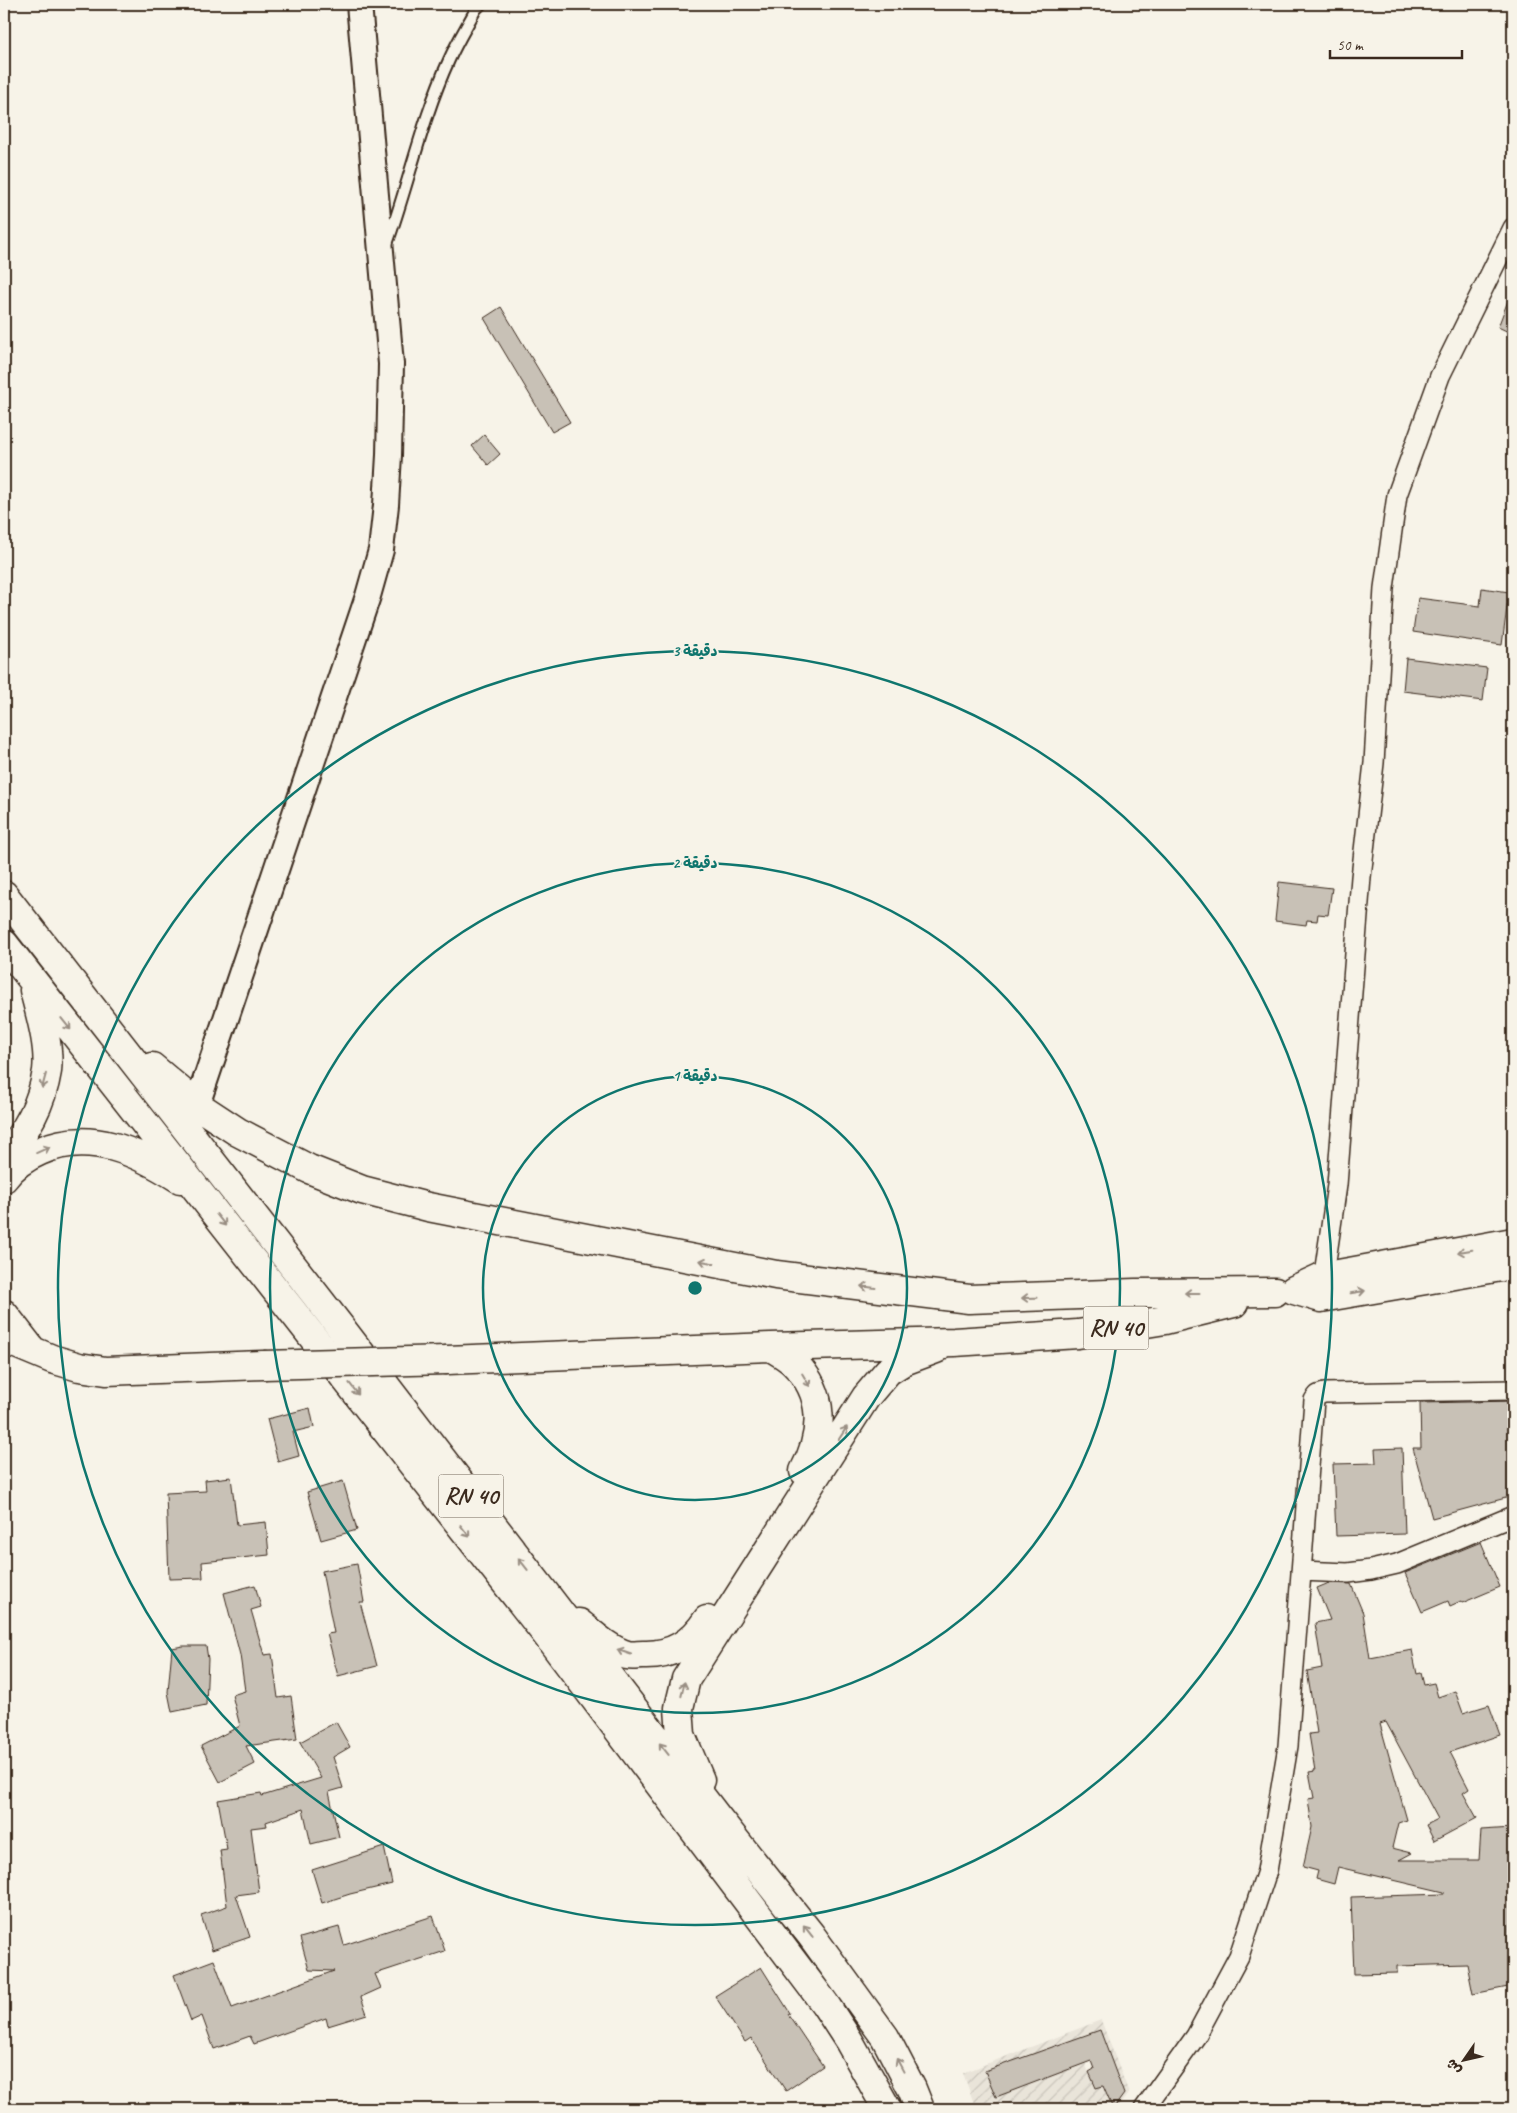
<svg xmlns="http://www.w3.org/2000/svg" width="1517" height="2113" font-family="Caveat,'Playpen Sans Arabic',sans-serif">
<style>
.industrial{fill:url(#industrial-furrows)}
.building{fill:#c8c1b6;stroke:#3b2a1e}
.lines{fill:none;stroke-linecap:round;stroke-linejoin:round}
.service-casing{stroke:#3b2a1e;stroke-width:14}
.minor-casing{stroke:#3b2a1e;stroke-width:22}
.tertiary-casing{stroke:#3b2a1e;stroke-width:28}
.primary-casing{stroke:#3b2a1e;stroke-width:31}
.trunk-casing{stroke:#3b2a1e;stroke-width:31}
.service{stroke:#f7f3e8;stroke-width:10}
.minor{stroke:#f7f3e8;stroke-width:19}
.tertiary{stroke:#f7f3e8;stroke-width:24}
.primary{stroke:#f7f3e8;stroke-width:28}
.trunk{stroke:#f7f3e8;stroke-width:28}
.trunk-bridge-casing{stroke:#3b2a1e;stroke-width:31;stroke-linecap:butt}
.trunk-bridge{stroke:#f7f3e8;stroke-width:28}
.oneway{stroke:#998e83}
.ring{fill:none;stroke:#0f766e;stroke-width:2.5}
.labels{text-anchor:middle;stroke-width:4;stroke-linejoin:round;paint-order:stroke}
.shield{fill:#f7f3e8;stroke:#73665b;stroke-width:1}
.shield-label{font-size:24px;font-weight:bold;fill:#3b2a1e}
.centre{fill:#0f766e;stroke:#f7f3e8;stroke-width:2.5}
.ring-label{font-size:15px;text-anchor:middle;font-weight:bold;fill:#0f766e;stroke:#f7f3e8;stroke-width:4;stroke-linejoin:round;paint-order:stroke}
</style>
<defs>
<pattern id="industrial-furrows" width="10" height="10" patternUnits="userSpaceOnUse" patternTransform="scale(1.25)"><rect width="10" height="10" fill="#e9e4d9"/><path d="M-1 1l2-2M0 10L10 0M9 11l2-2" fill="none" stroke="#c9c4ba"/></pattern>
</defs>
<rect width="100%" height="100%" fill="#f7f3e8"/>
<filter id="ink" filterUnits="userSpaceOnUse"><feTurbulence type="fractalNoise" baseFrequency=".02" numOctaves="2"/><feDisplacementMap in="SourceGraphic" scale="10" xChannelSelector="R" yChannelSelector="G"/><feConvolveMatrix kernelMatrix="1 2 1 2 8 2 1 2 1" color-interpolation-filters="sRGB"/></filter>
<g filter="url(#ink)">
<path class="industrial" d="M1101 2020 1129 2093 1116 2109H1113L1124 2093 1100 2030 986 2071 996 2097 1085 2063 1095 2088 1103 2086 1112 2109H976L963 2073Z"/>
<path class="building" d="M1512 290 1513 291V334L1498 327Z
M501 307 570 422 552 432 484 318Z
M484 435 500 454 488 465 472 446Z
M1482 588 1509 592 1502 645 1413 632 1418 598 1480 606Z
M1406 658 1487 668 1483 701 1403 691Z
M1279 882 1332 888 1328 915 1318 914 1317 921 1307 920 1306 925 1275 921Z
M1513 1401V1496L1432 1518 1413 1448H1421L1420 1403Z
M310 1408 314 1427 293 1432 299 1456 278 1462 267 1419Z
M1402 1448 1405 1534 1336 1536 1333 1464 1376 1463 1375 1449Z
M231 1477 237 1525 266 1522 269 1555 202 1562 203 1578 169 1579 166 1493 206 1491 205 1480Z
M343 1481 357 1530 321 1540 307 1492Z
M1481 1542 1500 1587 1462 1603 1461 1601 1450 1606 1448 1601 1422 1612 1405 1573Z
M357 1564 364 1602H360L377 1666 338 1676 327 1634 334 1633 322 1571Z
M1329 1583 1351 1584 1363 1613 1370 1658 1412 1650 1417 1674 1421 1673 1424 1685 1434 1683 1438 1697 1455 1691 1463 1713 1489 1705 1500 1735 1450 1752 1469 1789 1463 1793 1477 1818 1434 1841 1426 1825 1438 1819 1386 1722 1380 1724 1407 1820 1398 1823 1392 1848 1412 1853 1399 1860H1479L1481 1830 1513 1828V1986L1473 1994 1467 1964 1397 1966V1973L1354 1974 1351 1897 1444 1894V1892L1338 1867 1334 1884 1316 1879 1318 1871 1303 1867 1312 1827 1308 1799 1314 1798 1309 1772 1315 1771 1309 1734 1317 1733 1307 1671 1322 1668 1315 1623 1330 1620 1317 1588Z
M255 1585 261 1607 251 1610 264 1655 272 1654 278 1698 291 1696 297 1739 246 1746 255 1764 220 1782 201 1746 240 1726 232 1695 245 1691 240 1655 224 1593Z
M183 1646H206L208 1659 206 1705 172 1712 168 1692 172 1648Z
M336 1722 350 1747 333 1757 343 1788 329 1792 339 1837 311 1844 303 1809 266 1822 267 1826 251 1828 259 1892 236 1895 250 1937 212 1950 201 1915 227 1906 220 1850 227 1849 218 1800 261 1793 262 1796 321 1778 300 1742Z
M384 1847 392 1884 350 1894 322 1903 312 1870Z
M433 1916 445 1951 375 1974 381 1988 361 1997 367 2014 328 2026 326 2018 254 2044 250 2036 214 2049 202 2016 191 2021 174 1975 214 1960 232 2008 334 1971 309 1970 300 1938 339 1927 344 1945Z
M761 1967 790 2013 788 2014 823 2066 786 2091 751 2038 745 2042 715 1996Z
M1100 2030 1124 2094 1113 2109 1103 2086 1096 2088 1089 2072 1094 2069 1091 2061 996 2097 985 2071Z"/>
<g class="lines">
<g class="service-casing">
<path id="service" d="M387 244C409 183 422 119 449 60 457 42 467 26 476 9L481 4"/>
</g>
<g class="minor-casing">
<path id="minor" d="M1322 1288 1337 1185 1361 877 1374 763 1384 588 1397 495 1440 376 1513 228
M1301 1571 1348 1573 1371 1570 1397 1564 1513 1516
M1144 2109 1196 2036 1239 1956 1267 1871 1288 1746 1314 1400 1318 1395 1324 1393 1513 1390"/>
</g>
<g class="tertiary-casing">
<path id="tertiary" d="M197 1105 368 596 381 550 386 505 389 455 391 364 359 4"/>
</g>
<g class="primary-casing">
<path id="primary" d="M1294 1290 1322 1277 1513 1242
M1294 1290 1321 1298 1513 1265"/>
</g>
<g class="trunk-casing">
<path id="trunk" d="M4 895 342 1329 717 1817 811 1935 885 2037 912 2089 920 2109
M4 944 546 1634 825 2004 849 2041 887 2109
M152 1067 197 1105 238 1132 309 1169 362 1190 428 1207 776 1275 969 1299 1135 1293 1275 1292
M4 1156C26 1133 42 1103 47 1071 50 1046 40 1014 34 990
M4 1178C13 1166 26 1157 40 1151 90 1129 138 1152 180 1179
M4 1314 32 1350
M4 1339 52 1359 79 1367 106 1371 264 1365
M771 1347C779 1352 787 1356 794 1363 826 1394 824 1434 804 1471
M447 1360 771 1347 954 1342 1078 1334 1165 1320 1234 1303
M579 1623C593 1634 609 1650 627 1655 632 1656 638 1655 643 1655 672 1656 692 1643 707 1620
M700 1780 681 1735 679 1708 686 1679 866 1397 888 1371 904 1361 936 1349"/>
</g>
<use href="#service" class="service"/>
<use href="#minor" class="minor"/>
<use href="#tertiary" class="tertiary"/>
<use href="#primary" class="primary"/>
<use href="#trunk" class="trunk"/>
<g class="trunk-bridge-casing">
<path id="trunk-bridge" d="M264 1365 447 1360"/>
</g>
<use href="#trunk-bridge" class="trunk-bridge"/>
</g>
<defs><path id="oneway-shaft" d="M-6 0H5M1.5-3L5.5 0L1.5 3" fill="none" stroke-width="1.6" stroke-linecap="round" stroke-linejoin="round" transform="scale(1.25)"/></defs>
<g class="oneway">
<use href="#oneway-shaft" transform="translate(66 1024) rotate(51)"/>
<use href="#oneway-shaft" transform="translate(44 1081) rotate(105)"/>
<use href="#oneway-shaft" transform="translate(43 1150) rotate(-24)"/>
<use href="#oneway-shaft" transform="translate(221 1220) rotate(52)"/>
<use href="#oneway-shaft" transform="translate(1465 1251) rotate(170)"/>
<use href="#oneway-shaft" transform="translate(707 1262) rotate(-169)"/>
<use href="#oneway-shaft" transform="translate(868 1287) rotate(-173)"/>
<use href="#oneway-shaft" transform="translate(1358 1292) rotate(-10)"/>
<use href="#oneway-shaft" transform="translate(1192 1293) rotate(180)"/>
<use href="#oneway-shaft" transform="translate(1029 1298) rotate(179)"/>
<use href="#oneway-shaft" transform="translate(806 1380) rotate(59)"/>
<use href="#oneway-shaft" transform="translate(354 1389) rotate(52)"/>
<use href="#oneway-shaft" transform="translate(843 1433) rotate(-57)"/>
<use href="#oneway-shaft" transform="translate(465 1531) rotate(52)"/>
<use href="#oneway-shaft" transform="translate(523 1564) rotate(-128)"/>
<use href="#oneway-shaft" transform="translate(624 1652) rotate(-161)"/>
<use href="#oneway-shaft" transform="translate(683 1689) rotate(-77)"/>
<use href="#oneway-shaft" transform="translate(664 1749) rotate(-128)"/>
<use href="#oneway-shaft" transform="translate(808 1931) rotate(-128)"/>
<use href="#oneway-shaft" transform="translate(900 2065) rotate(-118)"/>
</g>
</g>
<g class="ring">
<circle cx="695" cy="1288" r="212"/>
<circle cx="695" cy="1288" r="425"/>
<circle cx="695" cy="1288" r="637"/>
</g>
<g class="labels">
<g class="shield">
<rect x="1083.5" y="1306.5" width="65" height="43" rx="4"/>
<rect x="438.5" y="1474.5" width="65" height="43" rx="4"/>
</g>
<g class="shield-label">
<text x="1116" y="1336">RN 40</text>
<text x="471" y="1504">RN 40</text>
</g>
</g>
<circle cx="695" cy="1288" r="8" class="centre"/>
<g class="ring-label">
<text x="695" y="656">3 دقيقة</text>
<text x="695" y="868">2 دقيقة</text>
<text x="695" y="1081">1 دقيقة</text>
</g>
<rect width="1517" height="2113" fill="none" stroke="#f7f3e8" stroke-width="20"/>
<rect x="10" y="10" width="1497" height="2093" fill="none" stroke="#3b2a1e" stroke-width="2" filter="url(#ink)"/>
<g transform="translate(1464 2060) rotate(236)" stroke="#f7f3e8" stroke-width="4" paint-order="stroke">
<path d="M0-4L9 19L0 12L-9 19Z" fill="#3b2a1e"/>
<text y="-8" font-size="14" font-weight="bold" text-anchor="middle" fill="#3b2a1e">ش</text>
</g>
<path d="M1330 50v8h132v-8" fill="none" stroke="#3b2a1e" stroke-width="2.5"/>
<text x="1337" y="50" font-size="15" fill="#3b2a1e" stroke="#f7f3e8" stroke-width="4" paint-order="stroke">50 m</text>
</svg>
